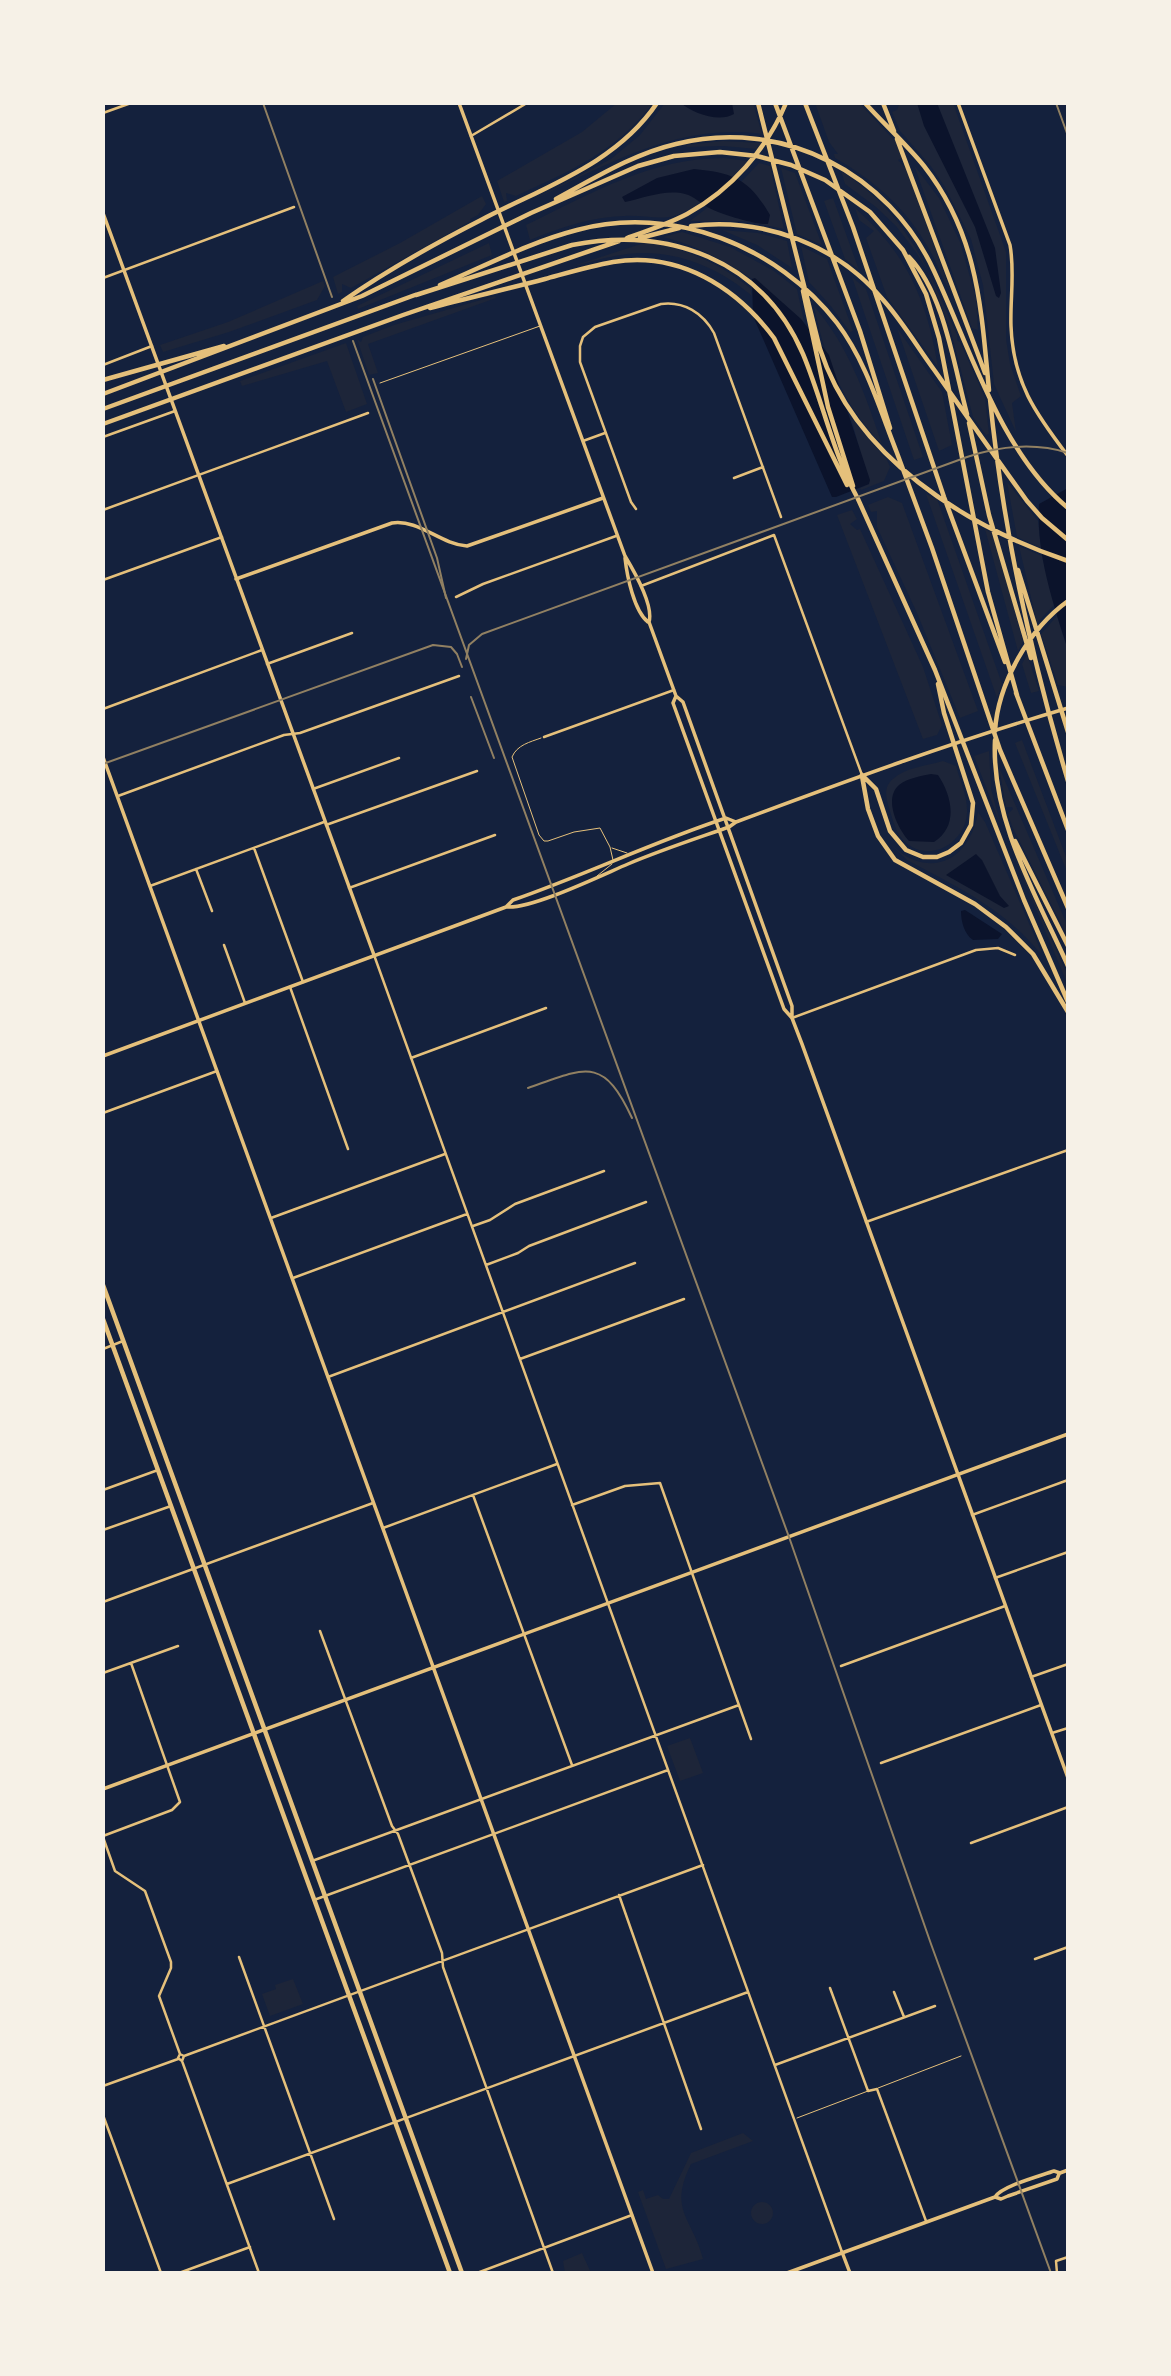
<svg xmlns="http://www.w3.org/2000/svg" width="1171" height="2376" font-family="'Roboto Condensed',sans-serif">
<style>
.green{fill:#1d2539}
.water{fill:#0b132b}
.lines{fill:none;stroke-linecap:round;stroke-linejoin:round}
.service{stroke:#e5c07b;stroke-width:1}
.minor{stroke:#e5c07b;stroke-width:2.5}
.tertiary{stroke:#e5c07b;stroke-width:3.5}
.secondary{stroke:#e5c07b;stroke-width:3.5}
.primary{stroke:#e5c07b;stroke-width:4.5}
.motorway{stroke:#e5c07b;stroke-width:4.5}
.tram{stroke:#918062;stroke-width:2}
.rail{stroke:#918062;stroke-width:2}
</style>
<rect width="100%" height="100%" fill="#14213d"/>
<path class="green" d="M617 103H653C616 152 570 171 516 196L506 193 507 201 504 202 497 181 582 132Z
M665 103H753L762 134C673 122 597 170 519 207L611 159 640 135Z
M815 103H859L896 142 902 158 898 160 906 169 951 292C942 281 937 262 929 249 907 209 874 180 835 158L834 154H838L829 142Z
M895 103H953L1006 252V339L1010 364 1021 396 1012 403 1016 432 994 384 983 285 971 239 945 187 930 165 900 131 892 112 897 110 899 105Z
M723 141 761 143 757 149 723 146 687 147 686 145Z
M724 158 748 161C733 178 691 215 669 217 655 219 640 215 625 216 592 217 561 227 530 240L526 225C590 194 651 158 724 158Z
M759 163 770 166 784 229 744 221H690L742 181Z
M914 165 939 198 960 242 976 298 978 330 972 328Z
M781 168 795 173 822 245 797 234Z
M841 171C908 215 926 265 957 335V340L960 342 985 398 989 434 986 435 973 417 950 328 927 270 916 252 896 226 876 207 845 184Z
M482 196 486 204 478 215 470 219 471 221 351 288 342 284V292L338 294 333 277 400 243Z
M833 198 859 270 845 259 824 201Z
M855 208C907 254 927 300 938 367L887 297 866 238 874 231 859 220Z
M722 230 758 233 787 241 792 268 757 245Z
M682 232 730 247 774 271 797 289 804 322 755 279H752C723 260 696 245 663 237Z
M647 242C687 249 719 263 750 288L752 296C716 265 669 247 621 255 605 257 589 263 573 266Z
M489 243 492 255 358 309 357 306Z
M801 246 827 259 853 331 850 332 830 305 809 282Z
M852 277 866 289 923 457 914 460Z
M323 281 325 286 317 300 229 332 163 352 160 345 228 322Z
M495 296 496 298 368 344 378 373 369 375 357 339 361 342 363 337 394 325Z
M814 306C849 347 865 394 882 444 844 407 824 357 814 306Z
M897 328 942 392 952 445 939 451Z
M346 343 367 404 346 412 327 361 242 386 240 381Z
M851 418 887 460 890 467 884 481 861 490 860 488 869 484Z
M1007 482 1038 521 1041 548 1017 537Z
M926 494 937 499 1002 684 997 698Z
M888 497 902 503 978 711 960 718 917 613 877 527V511L871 512 868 505Z
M852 510 857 519 850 524 857 530 860 529 923 667 942 725 937 735 923 739 837 515Z
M985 529 994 534 1023 642 1018 651Z
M1019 546 1042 556 1054 605 1037 623Z
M1057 616 1068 650V687L1058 685 1041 634Z
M1027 654 1039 691 1031 693 1022 664Z
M1022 740 1068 862V874L1015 743Z
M989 751 991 789 1001 826 974 756Z
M943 761 956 766C960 781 968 797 967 813 965 843 930 864 905 842 896 834 893 820 889 808 886 798 883 787 893 779 906 767 927 766 943 761Z
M999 767 1068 927V938L1012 826 1008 814 1013 809 1012 807H1006Z
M978 812 985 822 1041 951 1040 953C1004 909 956 886 907 860L888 842C896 848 903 856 914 860 950 873 973 844 978 812Z
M1007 840 1068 976V985Z
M690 1738 703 1773 680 1781 667 1746Z
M293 1979 303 2004 270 2016 262 1994 276 1989 275 1985Z
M743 2133 753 2141 691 2164C668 2211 692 2217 703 2259L666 2269 638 2192 643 2190 646 2199 658 2195 663 2199H669L691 2153Z
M751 2213a11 11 0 1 1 22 0a11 11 0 1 1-22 0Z
M582 2253 591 2273H565L563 2261Z"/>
<path class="water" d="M681 103H732L734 114C719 123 692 113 681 103Z
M917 103H937L995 248 1001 293 999 298 996 296 975 227 924 126Z
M694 169C734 173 749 179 770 215L768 224C755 225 721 214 709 208 701 204 694 196 685 194 666 189 644 198 625 202L622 197 657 178Z
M755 278 801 319 829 355 870 480 869 484 836 497H832L753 316 752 279Z
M1068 488V650C1053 603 1036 554 1039 504Z
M931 774 938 775C952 796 959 826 934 842L909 841C898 829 883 799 899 785 908 778 921 776 931 774Z
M976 854 982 860 1000 896 1009 906 1004 908 946 875Z
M965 910 1002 934 998 939 973 940C964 934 961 921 961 911Z"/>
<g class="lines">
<path class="service" d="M380 383 540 326
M541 738C530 742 517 745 512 757L539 835 544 841H548L574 832 600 828 610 847 613 860
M612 848 627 853
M597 876 612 864
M878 2088 961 2056
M797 2118 868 2091"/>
<path class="minor" d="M103 113 131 103
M471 136 527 103
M103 278 294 207
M103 365 152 346
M103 437 175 411
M583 441 605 433
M734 478 763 467
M636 509 631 502 580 362V346L583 337 595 327 661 304C684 301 703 313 714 333L781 517
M103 510 368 413
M103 580 222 537
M641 586 774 535 862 775
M456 597 483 584 616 536
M267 664 352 633
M103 709 262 650
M544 737 674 690
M313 789 399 758
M118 796 284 735 300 733 459 676
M326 825 477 771
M254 848 303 982
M196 869 212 911
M150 886 324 822
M349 888 495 835
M224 945 245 1003
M374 955 842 2252
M290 987 348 1149
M792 1018 976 950 998 948 1015 955
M411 1058 546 1008
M103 1113 217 1071
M271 1218 445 1154
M866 1222 1068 1150
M473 1226 490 1220 515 1204 604 1171
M486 1265 518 1253 529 1246 646 1202
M293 1278 467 1214
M103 1349 123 1341
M520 1359 684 1299
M328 1377 635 1263
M103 1490 158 1470
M473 1495 572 1765
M572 1505 625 1486 660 1483 751 1739
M972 1515 1068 1480
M383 1528 557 1464
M103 1530 171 1506
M995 1578 1068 1552
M103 1602 373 1503
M320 1631 392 1826 398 1834 442 1953 443 1967 553 2273
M841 1666 1005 1606
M103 1673 178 1646
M1031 1677 1068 1664
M1052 1733 1068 1728
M881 1763 1041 1705
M103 1836 172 1810 180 1802 131 1663
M103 1837 115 1871 145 1891 171 1962V1968L159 1996 180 2054
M971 1843 1068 1807
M312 1861 739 1705
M619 1895 701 2129
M314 1900 668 1770
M239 1957 334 2219
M1035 1959 1068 1947
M830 1988 868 2091 877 2089 926 2221
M894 1992 904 2017
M180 2054 184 2056 182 2061 178 2058Z
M184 2056 703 1865
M182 2061 259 2273
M775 2065 935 2006
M103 2086 178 2059
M103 2115 161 2273
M227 2184 748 1992
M179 2273 250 2247
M477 2273 632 2215
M1057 2273 1056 2261 1068 2257"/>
<path class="tertiary" d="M958 103 1010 245C1015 272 1010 299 1011 326 1013 382 1035 413 1068 456
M103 213 374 955
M236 579 392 523C419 519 440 544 467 546L603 498
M103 757 653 2273
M103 1789 1068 1434
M842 2252 850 2273"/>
<path class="secondary" d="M459 103 625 556C634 571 654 605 649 622L676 696 673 703 784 1009 792 1018 802 1044 1068 1778
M625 558C627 576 634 611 648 622
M676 696 683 702 792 1006V1016
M507 907C532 909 602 875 628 864 661 850 695 839 729 827L736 822C846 781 955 741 1068 708
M103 1056 506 907 513 900C585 875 653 842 726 818L736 822
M995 2197 1001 2199 1008 2196 1057 2179 1059 2174
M787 2273 995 2197C1002 2186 1040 2176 1054 2171L1060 2173 1068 2170"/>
<path class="primary" d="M103 1285 462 2273
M103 1319 450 2273"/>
<path class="motorway" d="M758 103 820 349C855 457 965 526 1068 561
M775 103 860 331 890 428
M805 103 853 227 944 497 1005 662
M865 103C884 124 906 144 924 166 978 235 981 307 989 390
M883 103 894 131
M897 139 985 373
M556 199C595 178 633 154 676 144 782 117 889 173 934 271 970 348 1001 453 1068 508
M691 226C765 217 838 245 885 302 904 324 918 348 935 371 966 415 996 458 1027 501L1042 518 1068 540
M627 238C647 231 668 224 687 214 731 190 767 149 786 103
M640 238 679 228
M909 257C944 293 954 366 967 414
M440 285C485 266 530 242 577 230 672 204 778 246 837 323 866 361 880 410 897 453
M803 291 828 407 853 486
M416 295 572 245C668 226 762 259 803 354 823 402 833 454 858 499L935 670 1024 900 1068 1002
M343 301C386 271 434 244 481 220 544 187 616 164 657 103
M430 308C468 298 507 289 545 279 567 273 590 266 613 262 679 251 736 287 774 338L847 485
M103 380 224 346
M103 394 362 296 531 213 638 166 674 156 720 152 757 156 791 165 825 180 870 212 903 250 926 294 939 338 988 592 1017 695
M990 399C1003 529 1031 657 1068 781
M103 409 415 295
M969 423 989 515 1031 658
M103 424 403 315 619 241
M897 453 932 548 1000 750 1068 908
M1018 570 1068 732
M1016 693 1068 830
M995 731C998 683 1029 629 1068 601
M995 740C991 820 1036 895 1068 966
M862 775 876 789 890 831 906 850 923 857H937L949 852 961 843 971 825 973 803 944 713 938 684
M862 776 868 809 878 836 895 860 975 904 1006 927 1033 954 1068 1012
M1015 841 1068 946"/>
<path class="tram" d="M263 103 332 297
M353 341 789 1537 931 1944 1051 2273
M466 659 469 645 482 634 967 457C1000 446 1034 442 1068 453
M471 697 494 758
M103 764 433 645 451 647 457 654 462 667"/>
<path class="rail" d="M1056 103 1068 136
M373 379 437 558 446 598
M528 1088C585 1068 603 1055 632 1118"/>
</g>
<rect width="1171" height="2376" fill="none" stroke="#f6f1e7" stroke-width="210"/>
</svg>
